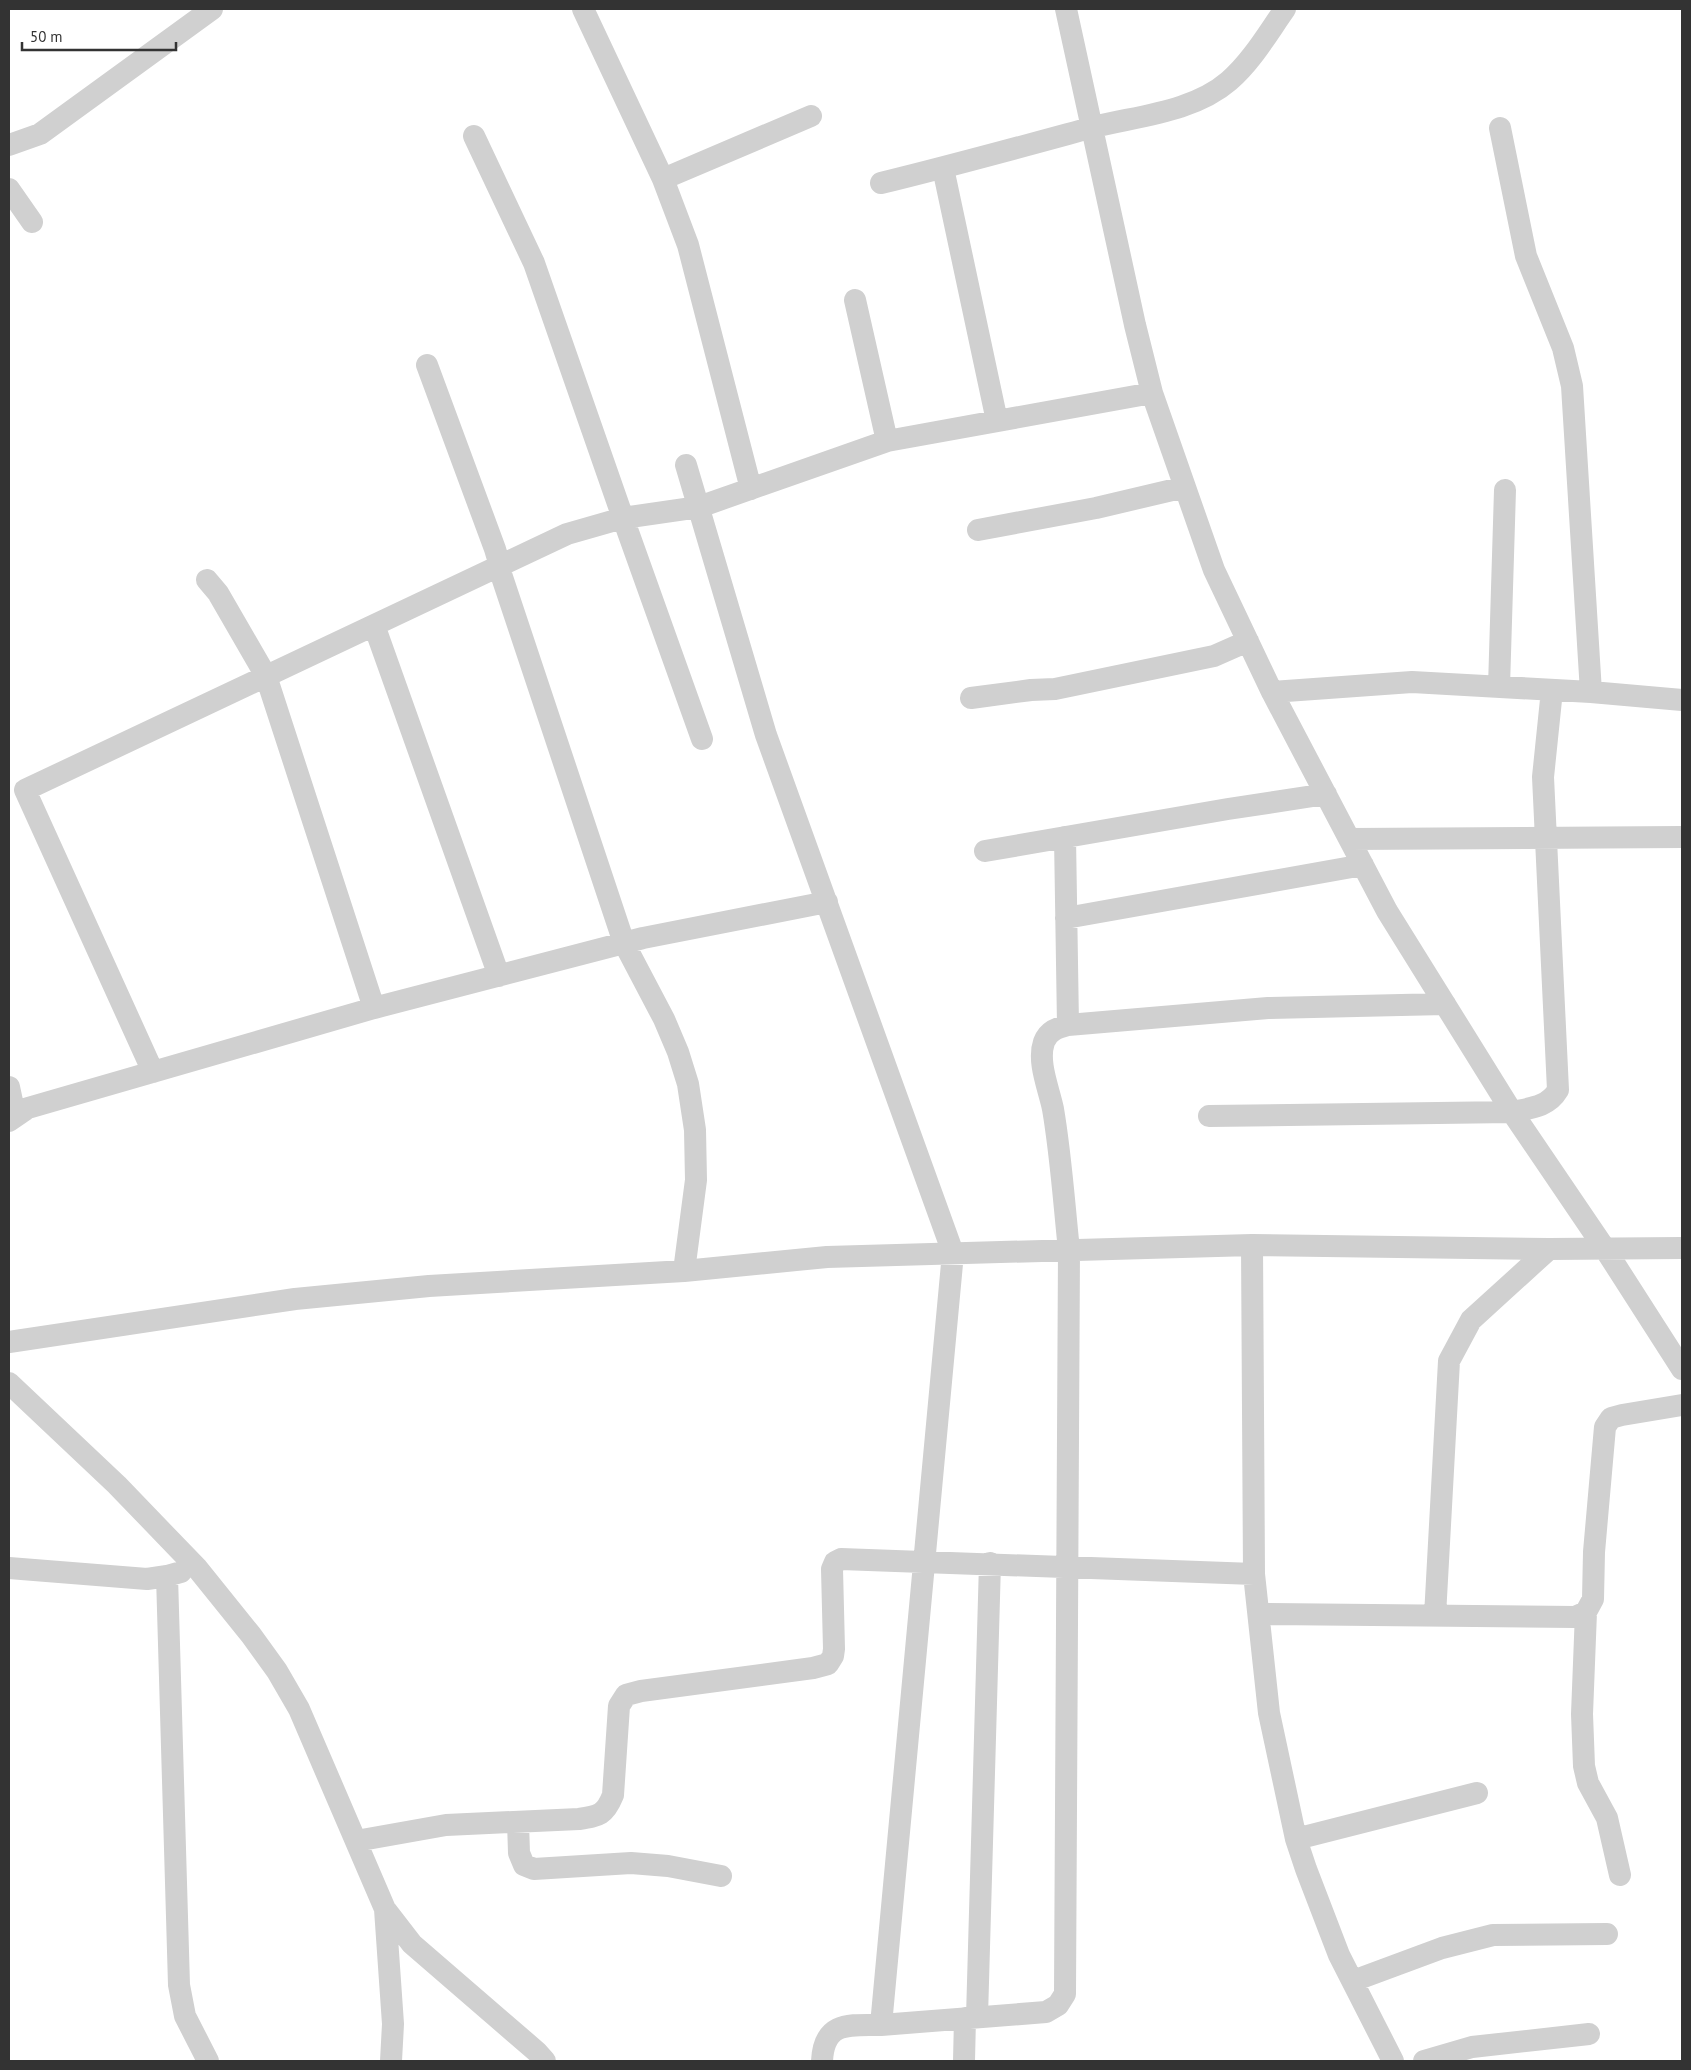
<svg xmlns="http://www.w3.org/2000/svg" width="1691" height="2070" font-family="'PT Sans',sans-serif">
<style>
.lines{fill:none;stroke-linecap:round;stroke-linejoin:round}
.minor{stroke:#d0d0d0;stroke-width:22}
</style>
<rect width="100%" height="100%" fill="#fff"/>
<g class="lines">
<path class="minor" d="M583 9 663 179 688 245 751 489
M1066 9 1135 325 1152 393 1214 570 1272 692 1387 911 1512 1112 1605 1249 1682 1369
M1500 128 1526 256 1563 348 1572 386 1591 692
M474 136 534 263 623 518 699 507 887 441 1152 393
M9 145 40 134 212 9
M943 168 997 421
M663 179 811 116
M881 183C951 166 1020 147 1090 128 1135 116 1192 113 1229 81 1252 61 1268 33 1285 9
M9 189 32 222
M855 300 887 441
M427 365 495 549 500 566 499 568 624 943 664 1019 678 1052 688 1084 695 1130 696 1180 684 1271
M686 465 766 735 953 1253 881 2025C849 2025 824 2021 822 2061
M978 530 1096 508 1185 487
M207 580 218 593 266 676 374 1008
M374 625 499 976
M1499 687 1505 490
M1272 692 1412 682 1591 692 1682 700
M971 698 1031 690 1055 689 1214 656 1248 641
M1065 837 1068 1025
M1350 839 1682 837
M985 851 1228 809 1326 794
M1066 918 1363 865
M153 1072 25 790 567 534 623 518 702 739
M9 1087 15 1115
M1209 1116 1512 1112C1531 1108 1548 1107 1558 1090L1543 777 1552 690
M9 1121 28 1108 374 1008 643 938 827 902
M1252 1245 1254 1574 1269 1713 1296 1839 1306 1869 1339 1955 1393 2061
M9 1342 295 1299 429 1286 684 1271 827 1257 1252 1245 1549 1249 1682 1248
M9 1383 117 1485 197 1568 251 1635 277 1671 299 1709 385 1909 412 1944 537 2052 545 2061
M9 1568 147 1579 167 1576 181 1572
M167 1576 179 1985 185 2016 208 2061
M1586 1612 1582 1714 1584 1766 1588 1783 1607 1818 1620 1875
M1259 1614 1575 1617 1586 1612 1593 1599 1594 1552 1605 1427 1611 1418 1622 1415 1682 1405
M1435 1616 1449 1361 1471 1320 1549 1249
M518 1822 519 1853 524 1865 534 1869 631 1863 668 1866 721 1876
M1296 1839 1477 1793
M356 1841 446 1825 579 1819C599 1816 605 1815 613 1795L619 1706 626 1695 641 1691 813 1668 828 1664 833 1656 834 1649 832 1569 835 1562 841 1559 1254 1574
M385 1909 393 2024 391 2061
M1353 1981 1442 1948 1493 1935 1607 1934
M977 2017 990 1563
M881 2025 1046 2012 1058 2005 1065 1994 1069 1250C1064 1203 1061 1156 1053 1109 1049 1089 1037 1062 1044 1042 1048 1031 1057 1028 1068 1025L1268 1008 1445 1004
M964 2061 965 2018
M1424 2061 1472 2047 1589 2034"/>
</g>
<rect width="1691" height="2070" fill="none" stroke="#333333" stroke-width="20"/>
<path d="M22 42v8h154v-8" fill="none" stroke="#333333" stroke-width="2.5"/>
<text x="30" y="42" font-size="15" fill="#333333" stroke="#ffffff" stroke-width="4" paint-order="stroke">50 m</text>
</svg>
